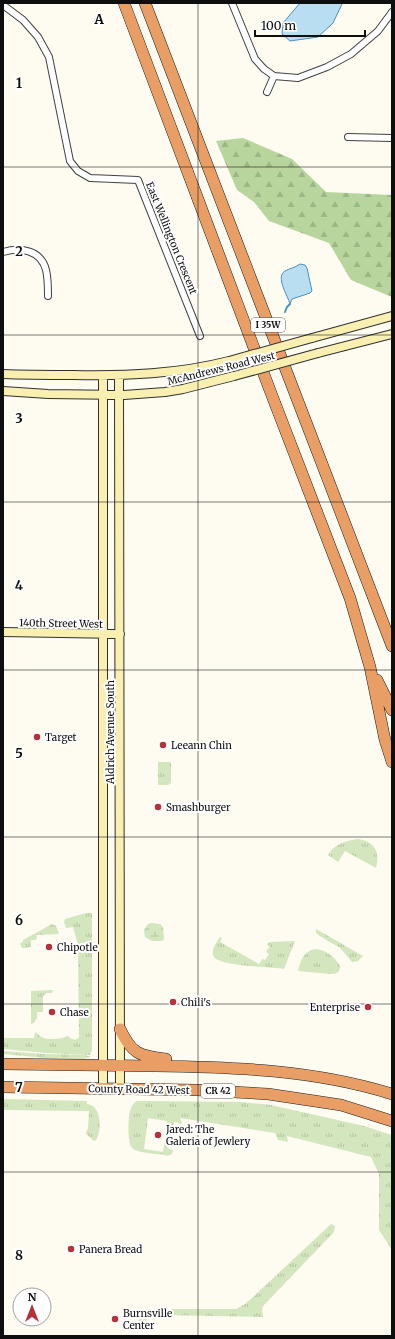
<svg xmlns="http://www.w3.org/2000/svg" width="395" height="1339" font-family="Merriweather,serif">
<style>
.grass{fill:url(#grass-tufts)}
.forest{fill:url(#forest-firs)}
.wetland{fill:url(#wetland-marsh)}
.water{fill:#b9ddf1;stroke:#4793c2}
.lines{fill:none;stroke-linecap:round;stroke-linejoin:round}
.stream{stroke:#4793c2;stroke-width:2}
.street-casing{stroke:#414141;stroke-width:8}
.secondary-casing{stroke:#303030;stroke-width:10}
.highway-casing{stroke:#1f1f1f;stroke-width:12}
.street{stroke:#fff;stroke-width:6}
.secondary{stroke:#f8efb1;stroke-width:8}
.highway{stroke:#e89e65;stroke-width:11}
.secondary-bridge-casing{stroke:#303030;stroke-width:10;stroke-linecap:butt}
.secondary-bridge{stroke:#f8efb1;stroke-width:8}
.grid{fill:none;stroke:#0e0e0e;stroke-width:1;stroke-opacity:0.55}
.poi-dot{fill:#b3323b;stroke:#fff;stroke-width:1.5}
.labels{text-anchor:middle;stroke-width:4;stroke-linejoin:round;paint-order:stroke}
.shield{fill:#fff;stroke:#565656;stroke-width:1}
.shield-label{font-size:9px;font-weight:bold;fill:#0e0e0e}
.street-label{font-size:10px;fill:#0e0e0e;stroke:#fff}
.poi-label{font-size:10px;fill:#0e0e0e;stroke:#fff;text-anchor:start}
.grid-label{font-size:13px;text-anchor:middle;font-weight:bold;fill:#0e0e0e;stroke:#fff;stroke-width:4;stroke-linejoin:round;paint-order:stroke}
</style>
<defs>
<pattern id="grass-tufts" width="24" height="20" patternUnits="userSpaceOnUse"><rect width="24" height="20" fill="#d3e6bd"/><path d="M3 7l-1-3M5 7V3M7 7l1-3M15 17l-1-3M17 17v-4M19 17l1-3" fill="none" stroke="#b4c4a1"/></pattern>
<pattern id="forest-firs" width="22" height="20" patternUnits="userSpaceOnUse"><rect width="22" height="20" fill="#b8d59d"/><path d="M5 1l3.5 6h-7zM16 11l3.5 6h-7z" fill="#9db686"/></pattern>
<pattern id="wetland-marsh" width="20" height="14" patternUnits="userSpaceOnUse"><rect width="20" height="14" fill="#d3e6bd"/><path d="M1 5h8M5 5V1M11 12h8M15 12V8" fill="none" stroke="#b4c4a1"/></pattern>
</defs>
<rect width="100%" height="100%" fill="#fefbf1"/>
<path class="grass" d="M158 762H171V783L168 785H158Z
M358 839C375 842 380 851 376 868L345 851 338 862 328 855C334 844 345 841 358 839Z
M86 913H92V1050L90 1055 46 1053 3 1049V1038H34L35 1032C38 1034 40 1037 44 1038 50 1040 62 1039 68 1036 71 1040 76 1041 79 1037L78 952 77 941 73 927 66 928 64 922 65 919 68 918Z
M52 924 56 926 59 934 37 935 36 940H31V947H28V948H22L20 943 23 942V940Z
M316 929 363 956 358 961 352 962 340 948 320 936 316 933Z
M220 937 222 938 220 942 259 964 262 959 265 960 269 954 266 952 270 946 267 945 269 942 295 941 284 969C271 967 220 966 214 957 210 950 217 942 220 937Z
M316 949C326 950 335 957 340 966 340 972 337 974 331 974L298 971C301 960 303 951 316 949Z
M53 990 52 993H47L43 996V1012H37V1018L34 1023 31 1024V991Z
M3 1051 44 1054 85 1055 91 1057 83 1059 45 1058 3 1054Z
M3 1099 87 1101V1104C102 1105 102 1131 96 1140L94 1141 86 1134V1132L88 1129 89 1111 3 1110Z
M137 1101 242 1102 271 1105 364 1126 392 1135V1250L379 1230V1174L371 1157 287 1136 288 1142 278 1140 275 1133 180 1118 182 1123 181 1124 174 1122 173 1128H170V1133L166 1132 167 1121 148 1118 144 1149 163 1152 165 1140H168L167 1148 173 1150 172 1154 167 1156 166 1155C158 1154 137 1153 132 1148 127 1144 128 1114 131 1108 132 1105 134 1103 137 1101Z
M331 1224 335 1226 334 1232 264 1305 262 1309 263 1317 160 1315V1316H150L145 1321H138L143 1316V1310L146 1309H236L245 1304 253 1297Z"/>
<path class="forest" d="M243 138 292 159 326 192 392 195V297L351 280 329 243 269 221 254 202 237 190 216 141Z"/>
<path class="wetland" d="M151 923 160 924 163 927 164 939 162 941H152L145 937 144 930 148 924Z"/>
<path class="water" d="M300 3H342V4L333 23 318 37 290 41 282 34 283 23Z
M300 264 305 265 307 268 312 291 310 293 292 299 290 304C288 296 275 277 285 271 290 268 295 268 300 264Z"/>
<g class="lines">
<path class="stream" d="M285 312 287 307 290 304"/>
<g class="street-casing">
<path id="street" d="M232 3 255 59 264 69 274 76 298 78 327 67 351 54 378 31 392 12
M3 5 23 20 38 37 49 57 70 161 78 171 90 178 138 180 200 336
M267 92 274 76
M348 137 392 138
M3 252C21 247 41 250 46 270 48 278 48 287 48 296"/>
</g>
<g class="secondary-casing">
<path id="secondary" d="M312 338 392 316
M318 353 392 334
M3 374C27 375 50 375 74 375 126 376 178 374 229 361
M119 375 120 1088
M103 376V1088
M3 391 48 394 124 395 165 392 183 389 234 376
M3 632 120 634"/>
</g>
<g class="highway-casing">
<path id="highway" d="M124 3 271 393 350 598 370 667 385 740 392 762
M145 3 392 646
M377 680 392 710
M120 1029C132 1054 139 1056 166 1059
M3 1064C54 1065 104 1065 155 1066 235 1067 315 1070 392 1094
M3 1087 197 1090 268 1094 341 1105 392 1121"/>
</g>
<use href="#street" class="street"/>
<use href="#secondary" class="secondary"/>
<use href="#highway" class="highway"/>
<g class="secondary-bridge-casing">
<path id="secondary-bridge" d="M229 361 312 338
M234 376 318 353"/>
</g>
<use href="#secondary-bridge" class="secondary-bridge"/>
</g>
<path class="grid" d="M198 3V1336M3 167H392M3 335H392M3 502H392M3 670H392M3 837H392M3 1004H392M3 1172H392"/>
<g class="poi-dot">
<circle cx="37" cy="737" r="4"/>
<circle cx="163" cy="745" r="4"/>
<circle cx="158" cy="807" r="4"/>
<circle cx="49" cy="947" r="4"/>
<circle cx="173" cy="1002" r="4"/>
<circle cx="368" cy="1007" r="4"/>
<circle cx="52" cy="1012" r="4"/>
<circle cx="158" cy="1135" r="4"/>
<circle cx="71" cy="1249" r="4"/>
<circle cx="115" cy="1319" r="4"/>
</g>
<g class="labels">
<g class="shield">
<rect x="251" y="318" width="34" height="14" rx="3"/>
<rect x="201" y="1084" width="34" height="14" rx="3"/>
</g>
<g class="shield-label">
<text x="268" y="328">I 35W</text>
<text x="218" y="1094">CR 42</text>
</g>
<g class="street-label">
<text transform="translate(172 238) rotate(68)" y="4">East Wellington Crescent</text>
<text transform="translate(221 368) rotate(-14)" y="4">McAndrews Road West</text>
<text transform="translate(61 623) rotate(1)" y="4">140th Street West</text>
<text transform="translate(110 732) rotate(-90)" y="4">Aldrich Avenue South</text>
<text transform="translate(139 1089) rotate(1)" y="4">County Road 42 West</text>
</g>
<g class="poi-label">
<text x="45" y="741">Target</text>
<text x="171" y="749">Leeann Chin</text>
<text x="166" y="811">Smashburger</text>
<text x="57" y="951">Chipotle</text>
<text x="181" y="1006">Chili's</text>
<text x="360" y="1011" text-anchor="end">Enterprise</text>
<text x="60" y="1016">Chase</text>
<text x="166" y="1133">Jared: The<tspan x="166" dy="12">Galeria of Jewlery</tspan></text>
<text x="79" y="1253">Panera Bread</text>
<text x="123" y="1317">Burnsville<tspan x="123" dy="12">Center</tspan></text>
</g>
</g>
<g class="grid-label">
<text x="99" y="24">A</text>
<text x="19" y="88">1</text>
<text x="19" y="256">2</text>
<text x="19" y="423">3</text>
<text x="19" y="590">4</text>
<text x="19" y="758">5</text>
<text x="19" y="925">6</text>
<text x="19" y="1092">7</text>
<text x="19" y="1260">8</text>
</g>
<rect width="395" height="1339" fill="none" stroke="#0e0e0e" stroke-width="8"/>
<g transform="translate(32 1307)"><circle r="19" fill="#ffffff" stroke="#9f9f9f"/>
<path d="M0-3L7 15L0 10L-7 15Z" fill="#b3323b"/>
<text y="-6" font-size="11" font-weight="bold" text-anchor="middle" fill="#0e0e0e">N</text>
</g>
<path d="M255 30v6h110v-6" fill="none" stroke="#0e0e0e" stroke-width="2"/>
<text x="261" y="30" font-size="12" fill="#0e0e0e" stroke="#ffffff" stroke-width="3" paint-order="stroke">100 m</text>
</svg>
